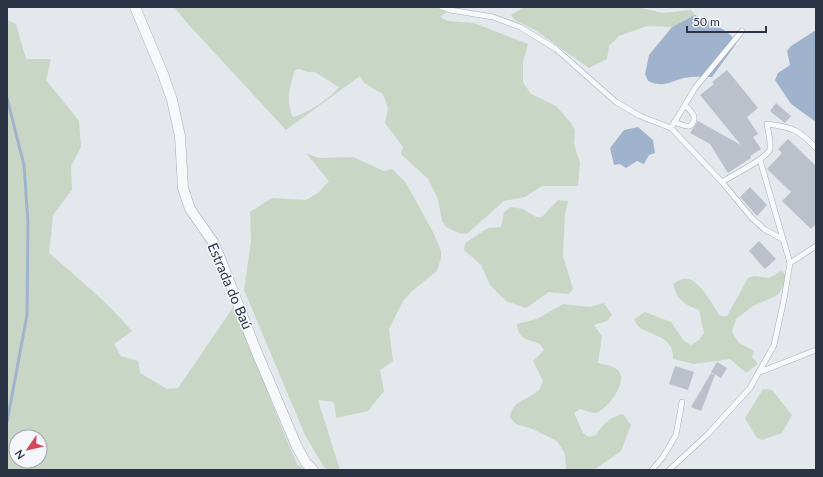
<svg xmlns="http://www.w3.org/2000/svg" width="823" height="477" font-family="Lato,sans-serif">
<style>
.green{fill:#c9d6c5;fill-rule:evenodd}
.water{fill:#9fb4cc}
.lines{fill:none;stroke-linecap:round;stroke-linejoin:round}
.stream{stroke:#9fb4cc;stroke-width:3}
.building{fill:#bbc0ca}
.service-casing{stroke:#a9aeb7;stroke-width:6}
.minor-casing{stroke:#a9aeb7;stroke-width:11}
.service{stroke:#f7f8fa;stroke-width:5}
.minor{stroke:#f7f8fa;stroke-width:10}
.labels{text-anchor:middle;stroke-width:3;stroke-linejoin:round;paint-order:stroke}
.street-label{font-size:14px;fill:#2b3445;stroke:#f4f6f9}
</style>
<rect width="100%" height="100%" fill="#e4e7ec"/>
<path class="green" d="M174 7H453L440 17 448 21 474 23 528 44 523 62V82L531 94 556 106 571 123 575 130 574 144 580 163 578 186H542L525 197 504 201 468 233 461 234 446 227 442 221 438 199 428 179 401 154 403 147 385 123 388 108 383 94 364 83 360 76 286 130 188 24ZM299 69 308 72H315L339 87C329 99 308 113 293 117 285 102 290 85 295 70Z
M524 7H637L663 13 691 10 695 15 672 27 647 26 619 36 609 46 607 59 589 68 535 30 516 21 511 15Z
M7 20 16 24 26 59H51L46 80 79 121 81 147 71 166 72 190 53 215 49 253C78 278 107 302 132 331L114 344 121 356 138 361 140 373 167 389 178 388 234 306 279 421 297 464 304 470H7ZM16 437H40V461H16Z
M306 153 319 158 353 157 384 171 392 169 406 183 433 232 441 251V258L437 271 412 291 403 301 389 329 393 361 380 370 384 391 368 411 336 418 334 402 318 400 340 470H327L322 464 305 435 244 290 251 242 250 212 272 198 306 200 318 193 329 181Z
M558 200 568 201 565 214 563 256 573 289 569 294 549 292 526 308 506 301 490 285 481 265 464 250 465 243 488 228 501 227 504 212 511 207 523 209 536 217H542Z
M781 271 784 273 786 278 784 285 778 295 753 306 736 319 732 332 739 343 754 351 752 357 758 364 746 373 730 359 694 364 673 359C674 336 653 337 639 327 637 325 635 322 634 319L645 312 671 322 684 341 691 345 699 340 704 333 699 310C684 304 677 300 673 284 676 282 681 279 684 279 698 276 713 306 720 316H727L748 278 754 276 769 278Z
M604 303 612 315 607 321 594 325 602 336 598 363C606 365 619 366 621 376 624 387 605 412 595 413 590 413 584 410 580 409L574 413 583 433 589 437 596 435C603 424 610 417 623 414L631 425 621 451 594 470H566L565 454 557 441 530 428 516 424 510 418C511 401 528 400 539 390 541 387 542 384 543 381L533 361 544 350 540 344C528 339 518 340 517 324L537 319 563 304 590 307Z
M763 389 772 390 792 415 782 433 762 440 756 437 745 418Z"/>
<path class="water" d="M695 15C705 20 735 32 736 44L712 77C703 77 693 76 684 78 669 82 664 88 648 81L645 74 649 55 672 27Z
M816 30V122L791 104 775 80 778 73 790 65 787 51 791 46Z
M638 127 653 140 655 153 649 155 644 164 637 161 626 168 620 164 614 165 610 148 624 130Z"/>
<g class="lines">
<path class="stream" d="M7 98 24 165 28 223 27 315 7 422"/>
</g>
<path class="building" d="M727 70 758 108 747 117 758 134 753 137 761 149 750 156 751 158 728 173 710 144 690 133 698 121 741 145 700 95 714 84 712 82Z
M776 103 791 116 785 123 770 111Z
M788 139 816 166V224L811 229 782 201 791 192 767 169 782 153 778 149Z
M750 187 767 205 757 216 740 197Z
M759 241 776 259 765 269 749 251Z
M717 362 727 368 721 378 711 372Z
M675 366 694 372 688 390 669 384Z
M711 373 715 375 701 411 691 407Z"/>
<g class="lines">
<g class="service-casing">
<path id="service" d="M441 7 450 10 493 17 520 27 556 49 616 102 640 116 671 128 722 182 751 217 764 229 782 239
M674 122C678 123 683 126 687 126 690 127 690 126 692 124 698 116 690 111 685 105
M671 128 695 88 742 31
M722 182C731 176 768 158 770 149 771 141 768 131 767 124 792 127 799 130 816 148
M790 263 816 246
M760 372 816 350
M652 470 663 457 676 435 682 402
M669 470 707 435 750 388 774 345 784 299 790 263 760 160"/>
</g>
<g class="minor-casing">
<path id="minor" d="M135 7 163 74 172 100 180 136 183 188 190 209 213 242 220 258 255 348 297 447 306 463 313 470"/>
</g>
<use href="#service" class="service"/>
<use href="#minor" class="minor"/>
</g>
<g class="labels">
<g class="street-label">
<text transform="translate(230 286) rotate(67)" y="5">Estrada do Baú</text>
</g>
</g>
<rect width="823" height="477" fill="none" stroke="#2b3445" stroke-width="16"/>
<g transform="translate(28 449) rotate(236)"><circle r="19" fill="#f4f6f9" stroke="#a4a8b1"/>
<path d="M0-3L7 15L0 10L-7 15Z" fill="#d1495b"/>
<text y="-6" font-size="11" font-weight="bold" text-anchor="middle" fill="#2b3445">N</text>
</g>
<path d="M687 26v6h79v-6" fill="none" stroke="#2b3445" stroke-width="2"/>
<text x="693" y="26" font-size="12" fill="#2b3445" stroke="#f4f6f9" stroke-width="3" paint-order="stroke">50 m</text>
</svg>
